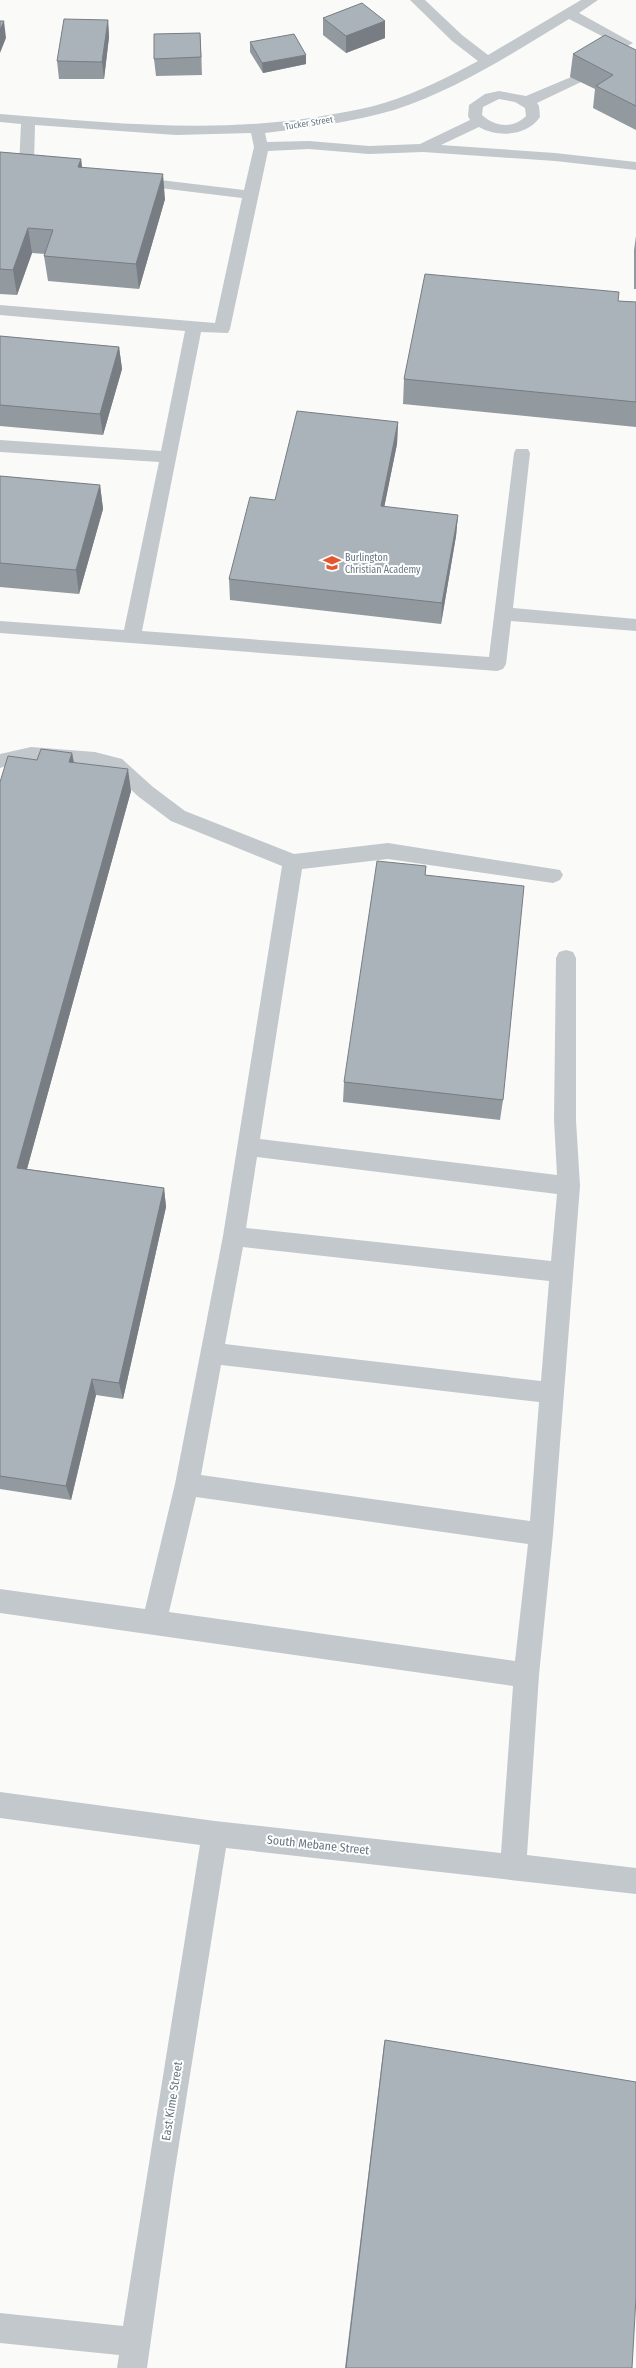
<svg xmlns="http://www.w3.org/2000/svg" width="636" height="2368" font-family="'Fira Sans Condensed',sans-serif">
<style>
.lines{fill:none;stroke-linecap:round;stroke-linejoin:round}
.minor{fill:#c3c8cc;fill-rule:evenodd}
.wall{fill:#929a9f}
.shaded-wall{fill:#777d82}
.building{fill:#aab3b9;stroke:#777d82}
.labels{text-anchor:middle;stroke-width:4;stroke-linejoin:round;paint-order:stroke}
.far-street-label{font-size:9px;fill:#657683;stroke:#fff}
.poi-label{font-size:10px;fill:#657683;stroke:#fff;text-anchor:start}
.near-street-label{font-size:12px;fill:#657683;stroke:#fff}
</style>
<rect width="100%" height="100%" fill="#fafaf8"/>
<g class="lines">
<path class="minor" d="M410 0H425L462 35 488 55 581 0H598L579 13 633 43 626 47 621 46 569 19C513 53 456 90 394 110 352 122 308 128 265 133L267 142 309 141 369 146 420 144 470 120 468 116 469 105 485 94 499 91 526 96 576 75 583 79 581 82 537 103 539 106 540 117C527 136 498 138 479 127L441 145 555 153 636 162V170L555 161 423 152 369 154 309 149 268 151 230 329 228 333 201 332 142 631 489 657 514 453 516 449H528L530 453 513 608 636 619V631L511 621 506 664 503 669 497 671 0 633V621L124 630 159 462 0 452V440L161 451 185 331 0 315V305L215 323 242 198 135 185 128 181 135 177 244 190 254 147 251 133 176 135 35 125 34 163 48 166 50 169C45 176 23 174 19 167L21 124 0 122V114C111 123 223 135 334 114 351 111 368 108 384 103 417 93 448 77 478 61L452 41ZM499 99 515 102 525 108 526 116C513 129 495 127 482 115L483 107Z
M31 747 95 752 122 759 153 787 185 811 294 854 388 843 560 870 563 875 560 880 553 883 388 859 302 869 260 1139 557 1175 554 1120 556 958 559 952 566 950 573 952 576 958V1120L580 1186 553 1534 539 1675 527 1855 636 1868V1894L226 1848 173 2182 147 2368H117L119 2355 0 2343V2313L123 2326 200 1845 0 1818V1792L215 1821 501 1853 513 1686 0 1613V1589L145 1609 175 1484 223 1236 282 866 171 821 139 797 109 770 95 766 31 761 15 763 0 768V754ZM257 1157 557 1194 551 1261 246 1228ZM243 1247 549 1281 541 1381 225 1344ZM221 1365 539 1402 530 1521 201 1475ZM196 1497 528 1544 515 1661 169 1612Z"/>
</g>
<path class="wall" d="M323 18 385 21V38L346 53 323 35Z
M108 20 109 37 104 79H59L57 61Z
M200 33 202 75 156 76 154 59Z
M250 42 306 64 263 73 250 52Z
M636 50V130L593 108 595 89 570 77 573 54Z
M0 152 81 159 82 167 165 199 139 289 48 281 44 256 45 254 32 253 17 295 0 294Z
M636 236V289H634V250Z
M618 301 636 302V427L403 404 404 379Z
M0 336 119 347 122 369 103 435 0 426Z
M398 422 397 444 384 507 458 515 456 536 441 624 230 600 229 579 275 500Z
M0 476 100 485 103 509 79 594 0 587Z
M72 753 74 762 131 791 27 1169 164 1188 166 1207 123 1399 96 1395 71 1500 0 1489V782L37 760Z
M426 866 425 875 503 1100 500 1120 343 1102 344 1082Z
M385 2040 632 2368H345L384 2044Z"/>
<path class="shaded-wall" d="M108 20 109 37 104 79 102 62Z
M4 21 6 38 0 53V30Z
M385 21V38L346 53V36Z
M200 33 201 50 202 75 201 57Z
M306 55V64L263 73 262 63Z
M81 159 84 184 78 167Z
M163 174 165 199 139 289 136 264Z
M28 228 32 253 17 295 13 270Z
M119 347 122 369 103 435 100 414Z
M398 422 397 444 380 528 381 506Z
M100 485 103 509 79 594 76 570Z
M458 515 456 536 441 624 442 603Z
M72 753 76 776 69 762Z
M128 769 131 791 22 1187 17 1168Z
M164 1188 166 1207 123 1399 119 1383Z
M92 1379 96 1395 71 1500 66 1486Z"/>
<path class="building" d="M362 3 385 21 346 36 323 18Z
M64 19 108 20 102 62 57 61Z
M0 21H4L0 30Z
M200 33 201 57 154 59V34Z
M294 34 306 55 262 63 250 42Z
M605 35 636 50V106L596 86 613 75 573 54Z
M0 152 81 159 78 167 163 174 136 264 44 256 53 230 28 228 13 270 0 269Z
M425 274 619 292 618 301 636 302V402L404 379Z
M0 336 119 347 100 414 0 405Z
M297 411 398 422 381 506 458 515 442 603 229 579 250 497 275 500Z
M0 476 100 485 76 570 0 563Z
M41 749 72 753 69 762 128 769 17 1168 164 1188 119 1383 92 1379 66 1486 0 1476V782L8 756 37 760Z
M377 861 426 866 425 875 524 886 503 1100 344 1082Z
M385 2040 636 2082V2297L632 2368H346Z"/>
<defs>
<g id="school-bare" transform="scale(1.38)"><path d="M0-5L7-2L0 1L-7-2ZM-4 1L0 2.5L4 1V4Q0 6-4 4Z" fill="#e4572e" stroke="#fff" stroke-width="2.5" paint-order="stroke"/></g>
</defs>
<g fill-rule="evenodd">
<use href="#school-bare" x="332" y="563"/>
</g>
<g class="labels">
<g class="far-street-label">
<text transform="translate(309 123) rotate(-9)" y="3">Tucker Street</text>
</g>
<g class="poi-label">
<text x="345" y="561">Burlington<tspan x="345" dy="12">Christian Academy</tspan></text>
</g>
<g class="near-street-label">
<text transform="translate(318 1845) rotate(6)" y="4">South Mebane Street</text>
<text transform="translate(172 2101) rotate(-81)" y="4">East Kime Street</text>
</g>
</g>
</svg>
